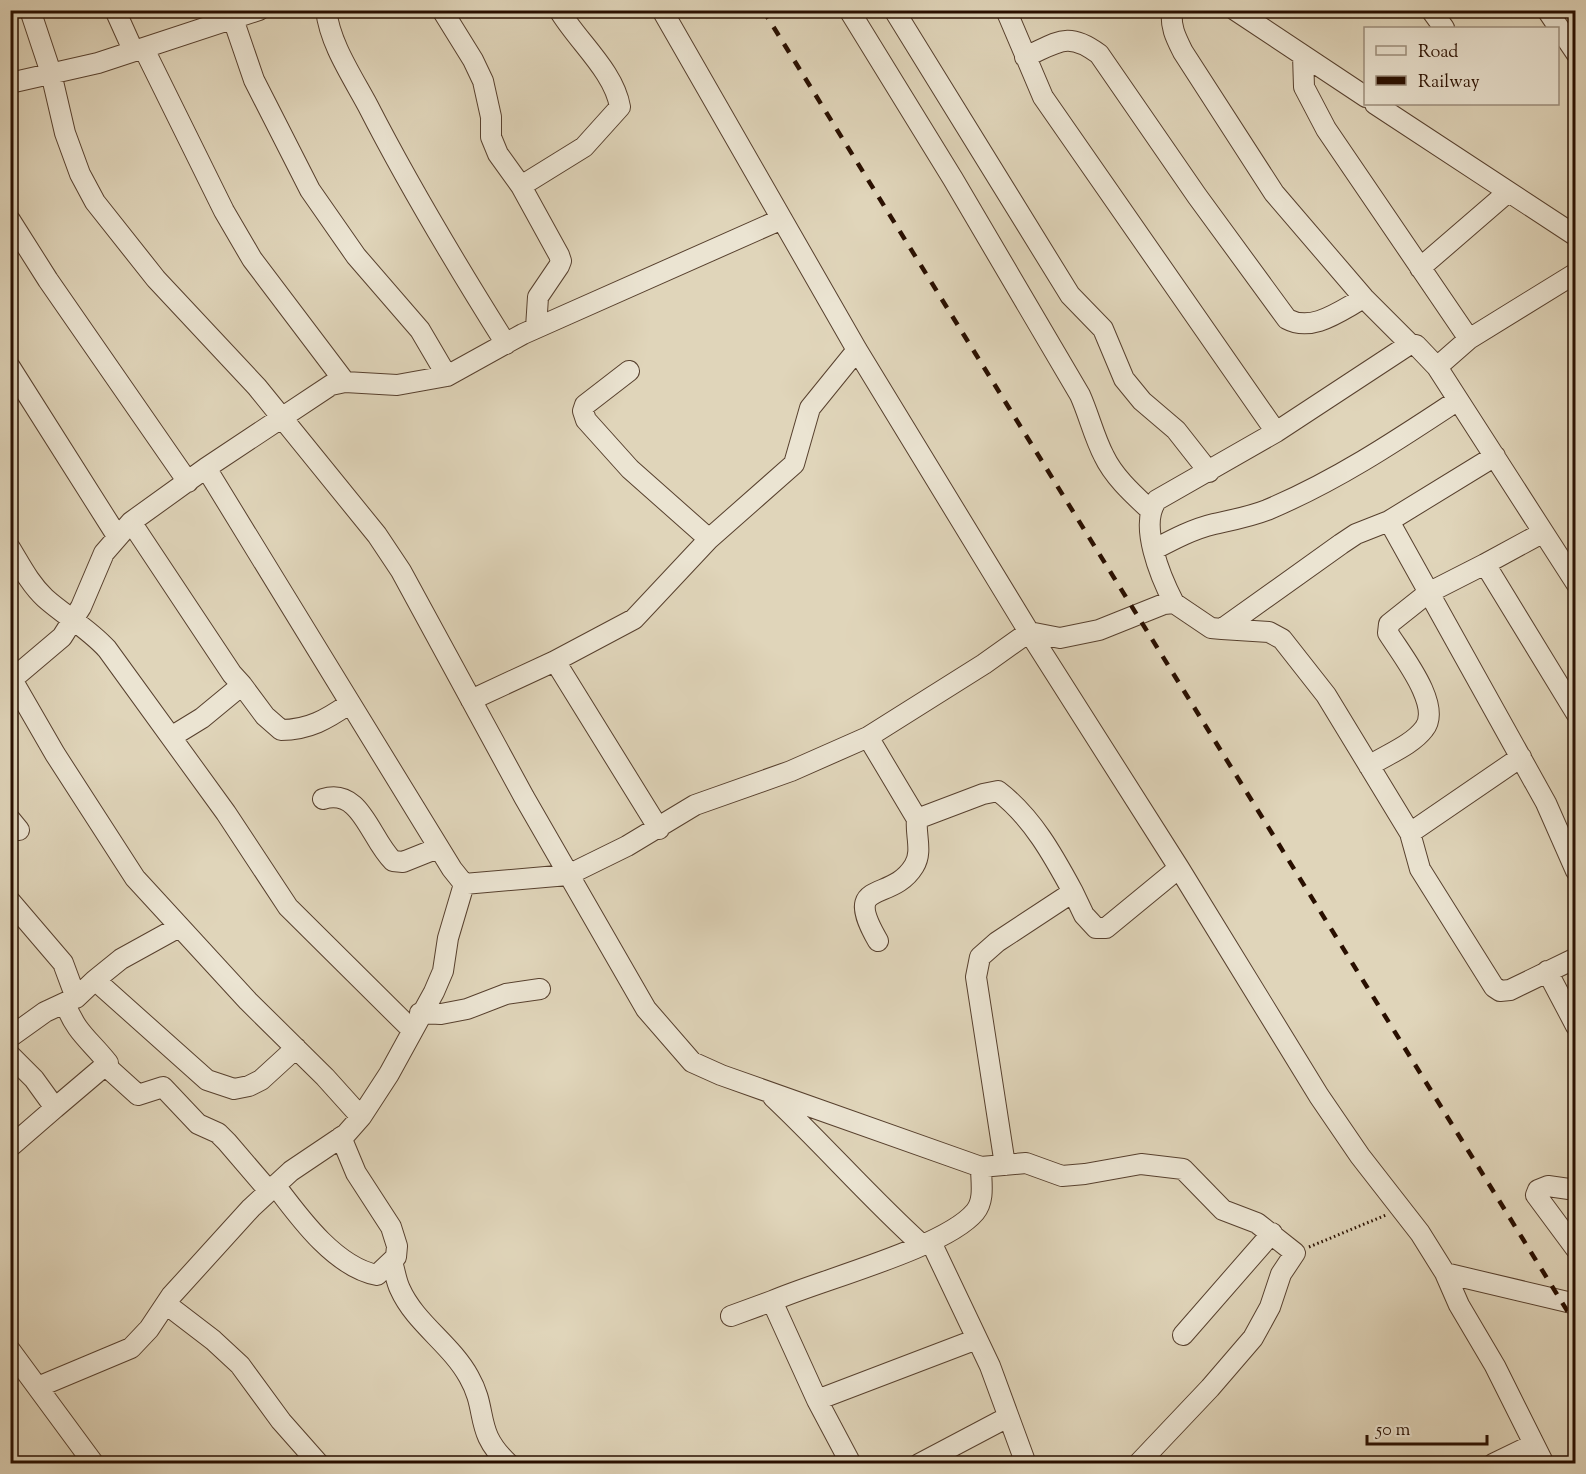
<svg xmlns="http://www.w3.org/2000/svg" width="1586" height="1474" font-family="'Sorts Mill Goudy',serif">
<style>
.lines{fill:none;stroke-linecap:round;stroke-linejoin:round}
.minor-casing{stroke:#57402e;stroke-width:22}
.path{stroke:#290f00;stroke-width:3;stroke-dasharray:1.5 3;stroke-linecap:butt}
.minor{stroke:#ebe4d2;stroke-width:20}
.rail{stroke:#290f00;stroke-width:4.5;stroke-dasharray:10 10;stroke-linecap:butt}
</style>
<rect width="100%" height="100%" fill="#e0d5ba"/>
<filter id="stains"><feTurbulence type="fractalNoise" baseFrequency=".00333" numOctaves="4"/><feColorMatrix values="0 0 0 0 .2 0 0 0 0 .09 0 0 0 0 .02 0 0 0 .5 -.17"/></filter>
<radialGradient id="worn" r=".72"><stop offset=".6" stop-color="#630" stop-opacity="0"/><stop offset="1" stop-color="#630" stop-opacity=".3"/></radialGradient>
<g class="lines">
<g class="minor-casing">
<path id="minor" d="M30 10 51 73 65 133 80 174 95 202 156 279 257 387 377 535 401 571 524 797 646 1009 692 1062 721 1075 981 1167C981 1182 985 1200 975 1212 945 1248 820 1280 772 1301L817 1400 851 1464
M115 10 133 50
M230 10 254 80 310 190 356 256 420 330 447 376
M326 10C330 44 352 76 368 106 410 188 457 266 506 344
M442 10 473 60 483 81 491 117V137L498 154 521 186 559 255 561 261 559 266 538 297 536 328
M662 10 857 350 1029 632 1179 868 1319 1096 1360 1156 1420 1233 1445 1273 1459 1305 1495 1366 1544 1464
M849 10 953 179 1080 395C1089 415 1094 437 1104 456 1114 477 1133 494 1149 509
M894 10 1070 295 1103 329 1124 379 1142 401 1176 430 1209 472
M1006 10 1043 97 1276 432
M1172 10C1170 27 1176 38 1183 52L1274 193 1364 298 1410 344
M1235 10 1366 97
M1431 10 1444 28
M1547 10 1576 53
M144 49 224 211 252 259 345 382
M1303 55 1304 87 1326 129 1469 339
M1025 57C1057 43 1067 30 1099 54L1197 196 1287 319C1313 333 1341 310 1364 298
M10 83 98 63 259 10
M1375 104 1576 236
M521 186 584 147 620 107C614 71 577 41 559 10
M10 220 48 280 188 482
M1420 268 1508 192
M10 367 117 536
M1437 367 1469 339 1576 273
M629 371 585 405 583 411 586 420 630 469 709 539
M206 468 452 869 464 884 568 875 627 846 695 805 791 771 868 737
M1389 521 1495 456
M131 522 232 674 242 685 202 718 171 737
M10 548C21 566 30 584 45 598 65 616 88 628 107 649L226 813 288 907 411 1029
M1155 549C1174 539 1193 529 1214 524 1232 520 1249 517 1267 510 1336 481 1396 441 1458 400
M1485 564 1542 533
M1174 603C1161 578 1138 524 1157 500L1276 432 1410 344 1416 345 1437 367 1576 583
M1222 629 1269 632 1282 639 1326 695 1410 833 1521 757
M555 661 634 619 709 539 794 464 810 408 857 350
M10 676 55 754 135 878 248 1001 325 1077 361 1117 346 1134 291 1171 251 1208 171 1296 149 1329 131 1348 38 1387
M10 681 62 637 81 607 104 553 131 522 206 468 331 385 345 382 397 385 447 376 523 334 782 219
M242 685 265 716 281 730C309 730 327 719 349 704
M471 700 555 661 659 829
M1369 766C1386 755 1412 745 1424 729 1443 706 1401 654 1388 633L1389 624 1428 593 1485 564 1576 713
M323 799C361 787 370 839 393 861L403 862 438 848
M10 819 19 830
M1410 833 1420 869 1494 987 1500 991 1510 990 1576 958
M1073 892C1053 855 1032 817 998 791L983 794 917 819 868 737 984 664 1029 632 1060 638 1099 630 1164 604 1174 603 1211 628 1222 629 1341 544 1356 534 1389 521 1546 803 1576 871
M10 901 63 963 76 998 95 980 207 1080 234 1089 249 1086 261 1080 296 1048
M878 941C841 877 891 904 914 866 923 852 915 834 917 819
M1547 971 1576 1026
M95 980 121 959 179 927
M420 1013 441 1014 467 1009 506 994 540 989
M10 1037 45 1012 75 998
M10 1055 34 1079 55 1108 10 1147
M107 1067 138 1095 163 1087 198 1124 218 1133 227 1142 269 1191
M773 1097C824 1145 870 1198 922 1245
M55 1108 108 1063C90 1040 76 1033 65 1003
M361 1117 389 1074 434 992 443 971 448 938 464 884
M1005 1165 976 977 980 957 997 942 1073 892 1084 915 1096 928H1106L1179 868
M981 1167 1026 1163 1062 1176 1085 1174 1141 1164 1183 1169 1223 1210 1257 1223 1295 1253 1281 1274 1270 1307 1253 1338 1210 1388 1138 1464
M275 1185C299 1217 335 1267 377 1275L396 1257 397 1246 391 1227 356 1173 341 1137
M1576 1190 1548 1186 1538 1190 1536 1195 1576 1249
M931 1242 990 1366 1026 1464
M392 1262C395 1271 396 1281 400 1289 415 1323 451 1344 469 1377 489 1412 473 1431 509 1464
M1445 1273 1576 1304
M166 1304 213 1340 240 1365 281 1421 319 1464
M731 1316 772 1301
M1183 1335 1272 1233
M10 1350 94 1464
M817 1400 977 1339
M919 1464 1008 1417
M1493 1464 1532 1445"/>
</g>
<path class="path" d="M1309 1247 1386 1215"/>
<use href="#minor" class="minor"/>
<path class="rail" d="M763 10 1576 1325"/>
</g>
<rect width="1586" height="1474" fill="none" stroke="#e0d5ba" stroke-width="36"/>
<rect x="12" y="12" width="1562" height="1450" fill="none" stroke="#290f00" stroke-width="3"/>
<rect x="18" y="18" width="1550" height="1438" fill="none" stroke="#290f00" stroke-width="1.5"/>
<rect x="1364" y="27" width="195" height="78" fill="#ebe4d2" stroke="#9d8f7e" stroke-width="1.5"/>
<rect x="1376" y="46" width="30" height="9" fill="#ebe4d2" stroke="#9d8f7e" stroke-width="1.5"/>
<text x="1418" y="57" font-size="18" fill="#290f00">Road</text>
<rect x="1376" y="76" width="30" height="9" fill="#290f00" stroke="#9d8f7e" stroke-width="1.5"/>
<text x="1418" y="87" font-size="18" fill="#290f00">Railway</text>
<path d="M1367 1435v9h120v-9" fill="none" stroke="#290f00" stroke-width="3"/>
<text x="1376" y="1435" font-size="18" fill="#290f00" stroke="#ebe4d2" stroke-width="4.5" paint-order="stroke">50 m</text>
<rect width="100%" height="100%" filter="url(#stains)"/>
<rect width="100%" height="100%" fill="url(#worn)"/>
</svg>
